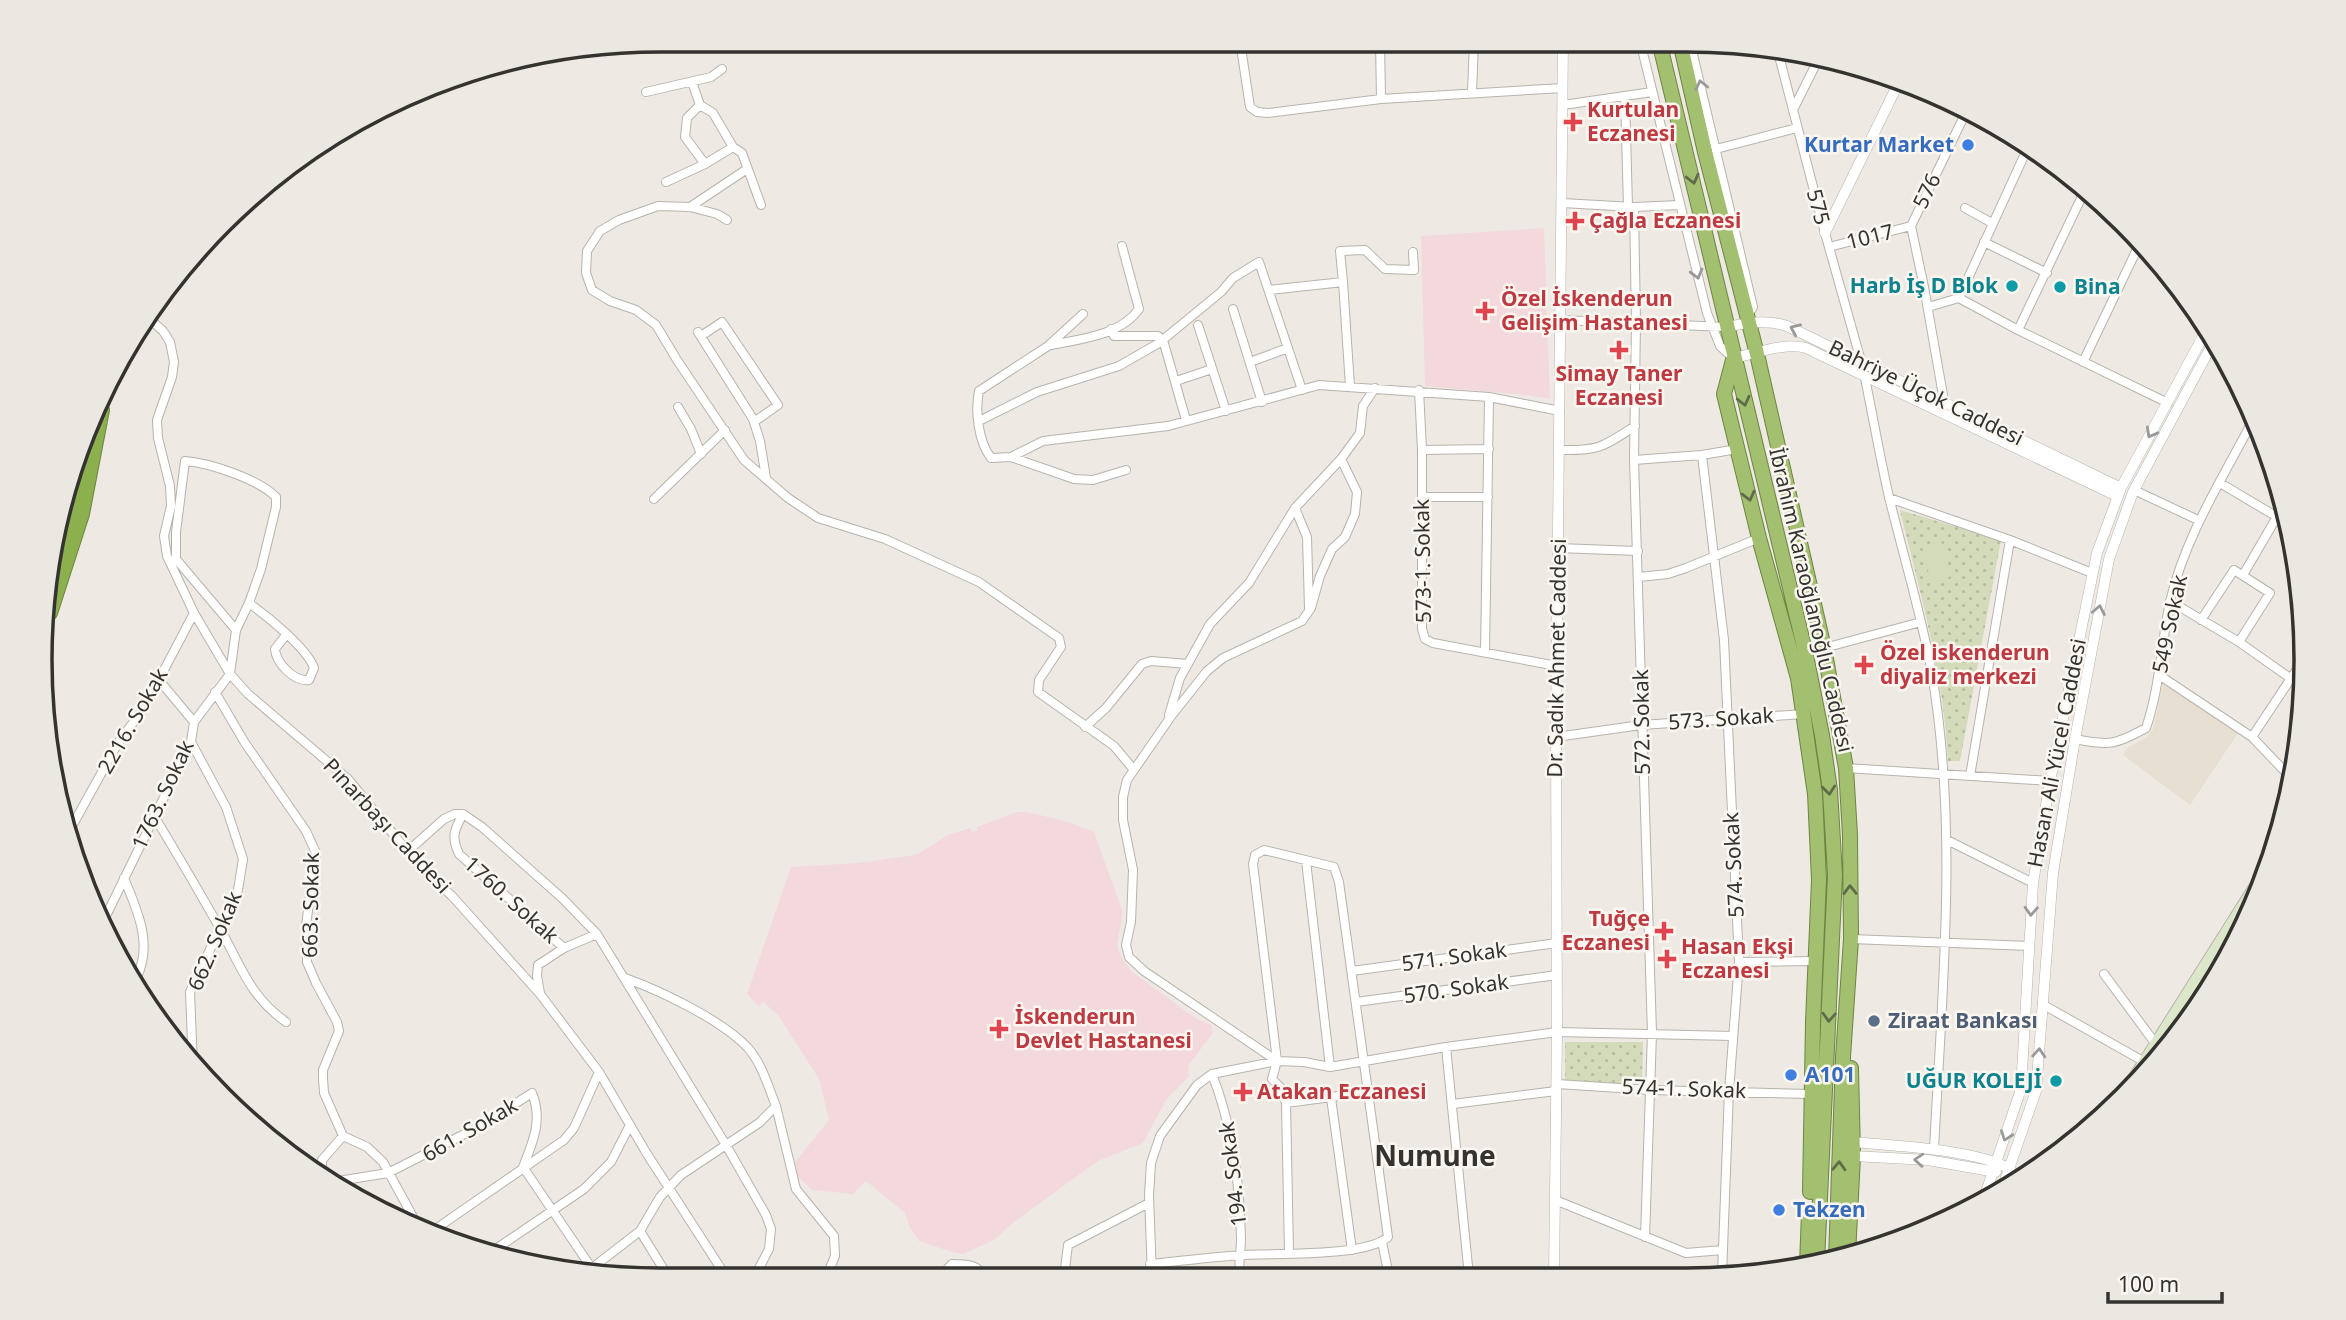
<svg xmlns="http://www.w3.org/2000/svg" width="2346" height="1320" font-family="'Noto Sans',sans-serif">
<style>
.built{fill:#e6dfd2}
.medical{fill:#f4d9dc}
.grass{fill:url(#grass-dots)}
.garden{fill:#d3dbba}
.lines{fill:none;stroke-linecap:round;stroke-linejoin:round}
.minor-casing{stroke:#b7b3ac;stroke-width:10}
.tertiary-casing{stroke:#b7b3ac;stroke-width:11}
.secondary-casing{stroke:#b7b3ac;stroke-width:12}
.trunk-casing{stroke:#6d8443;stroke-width:16}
.motorway-casing{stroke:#6d8443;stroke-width:16}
.minor{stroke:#fff;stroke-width:8}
.tertiary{stroke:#fff;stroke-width:10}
.secondary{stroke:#dce7ca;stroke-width:10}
.trunk{stroke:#a2c070;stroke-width:14}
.motorway{stroke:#8bb04d;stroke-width:14}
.oneway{stroke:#9a9998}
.oneway2{stroke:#606b4a}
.health-dot{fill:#e0444e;stroke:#fbf7f0;stroke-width:2.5}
.shop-dot{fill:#3f7fe0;stroke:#fbf7f0;stroke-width:2.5}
.culture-dot{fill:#0f9aa8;stroke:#fbf7f0;stroke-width:2.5}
.service-dot{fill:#5c6f8a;stroke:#fbf7f0;stroke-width:2.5}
.labels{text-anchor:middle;stroke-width:5;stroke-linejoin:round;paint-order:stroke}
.health-label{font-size:21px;font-weight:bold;fill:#be3a42;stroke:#fbf7f0;text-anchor:start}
.shop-label{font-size:21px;font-weight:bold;fill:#366cbe;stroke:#fbf7f0;text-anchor:start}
.street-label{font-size:21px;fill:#343330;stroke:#fbf7f0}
.culture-label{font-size:21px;font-weight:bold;fill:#0d838f;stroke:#fbf7f0;text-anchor:end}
.service-label{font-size:21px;font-weight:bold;fill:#4e5e75;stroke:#fbf7f0;text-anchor:start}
.district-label{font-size:28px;font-weight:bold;fill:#343330;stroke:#fbf7f0}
.rim{fill:none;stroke:#343330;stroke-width:3.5}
</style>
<defs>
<pattern id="grass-dots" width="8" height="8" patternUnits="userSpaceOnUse" patternTransform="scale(1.75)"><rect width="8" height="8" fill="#d3dbba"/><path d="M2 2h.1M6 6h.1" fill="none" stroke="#b6bca0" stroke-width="1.8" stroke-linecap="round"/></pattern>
</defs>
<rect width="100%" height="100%" fill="#eeeae3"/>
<path class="built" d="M2163 681 2240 730 2190 805 2123 755 2127 748 2147 737 2153 729Z"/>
<path class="medical" d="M1544 228 1550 399 1527 395 1425 386 1421 236Z
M1016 812H1027L1065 821 1094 832 1123 912 1117 945 1121 956 1131 971 1194 1017 1211 1025 1213 1033 1188 1066 1189 1076 1166 1100 1143 1143 1098 1161 1014 1222 994 1240 963 1254 955 1253 919 1241 910 1228 905 1213 866 1181 853 1194 812 1190 797 1176 792 1166 829 1120 819 1079 778 1015 763 1002 759 1007 747 994 791 867 857 863 916 855 948 835 970 828 972 832 977 831V827Z"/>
<path class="grass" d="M1900 510 2001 540 1960 761H1948C1944 675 1920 593 1900 510Z
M1565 1042H1643L1642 1083H1565Z"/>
<path class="garden" d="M1941 541 1950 577 1931 582 1922 546Z"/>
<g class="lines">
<g class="minor-casing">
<path id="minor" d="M1240 41 1250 107 1257 112 1268 113 1381 99 1563 88
M1380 41 1381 99
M1640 41 1707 313 1720 346 1733 358
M1690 42 1753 307 1749 314
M1778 52 1825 233 1861 361
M646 92 711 77 722 69
M1472 93 1474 41
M1625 97 1628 207
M700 105 713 113 733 147 742 153 761 205
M1563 105 1652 92
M1793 110 1818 60
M1716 149 1797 128
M705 164 733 147
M666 182 705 164 685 137 687 118 700 105 692 82
M1562 203 1634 207 1679 205
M690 207 747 169
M1634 207 1636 322 1634 460 1652 1033 1645 1237
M1965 208 1992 223
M727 220 717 214 690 207 658 206 619 220 600 231 587 251 586 273 592 290 610 301 636 310 656 325 677 360 744 460 788 498 818 518 885 539 979 582 1059 638 1061 647 1039 680 1038 692 1114 746 1134 770
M1984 242 2047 273
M1829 247 1911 226
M1343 282 1350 386
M1269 290 1343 282 1340 251 1365 250 1385 269 1414 270 1413 252
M1959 298 2028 147
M1928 307 1959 298 2018 330 2168 403
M1233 309 1262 402
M1083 314 1048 346 979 391C975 411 978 441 991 458L1011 457 1074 479 1093 480 1126 470
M144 318 153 322 163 331 170 342 174 362 172 377 157 420 158 438 170 486 171 506 164 536 167 556 194 613 230 674 248 694 348 779 422 869 452 896 540 994 599 1072 647 1154 727 1278
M1560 320 1726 327
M1198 325 1226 411
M1111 329 1114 336H1158L1163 340 1186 420
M2018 330 2086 188
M698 332 753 419 760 441 766 478
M701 336 722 322 778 405 754 422
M1051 345C1081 339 1121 335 1139 309L1122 246
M1250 362 1288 348
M2083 362 2140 243
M1865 378C1873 417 1880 458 1889 497 1903 554 1920 610 1931 668 1959 827 1942 990 1934 1150
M1176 381 1212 369
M1375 388 1363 406 1360 433 1341 459 1357 492 1355 514 1345 537 1332 549 1320 576 1311 608 1302 621 1223 658 1207 671 1172 715 1127 780 1123 797V820L1133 870 1131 922 1126 945 1129 957 1144 971 1277 1061 1304 1062 1330 1067 1446 1047 1557 1032 1733 1036
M1419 390 1422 450V629L1425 639 1433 643 1557 666
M1944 401 1924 287 1911 226 1967 110
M678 407 691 429 701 454
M979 421 1037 392 1119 366 1159 343 1221 292 1233 278 1259 262 1302 390
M1422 450 1489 449
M1560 450C1599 451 1603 447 1635 426
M1702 455 1724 640 1739 962 1729 1091 1722 1275
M1011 457 1043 441 1168 426 1319 385 1489 397 1560 411
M1634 460 1702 455 1737 449
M2220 483 2289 524
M2134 490 2198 520
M1422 497H1488
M1889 498 2010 540 2092 573
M654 499 725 430
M1295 508 1307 537 1309 608
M1558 548 1638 551
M2295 563 2292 568 2296 571
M2243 575 2285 503
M1639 577 1668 574 1686 568 1759 538
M2170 601 2239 642 2290 678
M249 603C267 616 307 648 314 668L309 680C294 682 276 663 275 649L286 635
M2201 620 2234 570 2270 593 2239 642
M1824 648 1921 622
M1485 652 1489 397
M2159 675 2252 737 2292 779
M158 679 194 722
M215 692 245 743 306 831 316 853 306 925 307 962 316 983 337 1022 339 1031 323 1070V1078L324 1093 343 1136 367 1147 383 1162 419 1228
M1169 715 1180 678 1210 624 1249 583 1295 508 1341 459
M1085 727 1106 708 1142 664 1151 661 1188 664
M1556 737 1641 725 1804 714
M2252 737 2303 660
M2075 739C2109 746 2115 745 2146 728 2160 687 2161 644 2170 602 2185 536 2223 478 2254 418
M191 742 226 807 243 859 238 890 190 992 193 1067
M1846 768 2050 781
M1970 776 2010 540
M463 814C454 830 451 837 459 854L564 948
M154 816C176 852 197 888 218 925 240 963 248 995 286 1022
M71 828 118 743 144 708 194 613
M1947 840 2033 883
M408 851 444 819 455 814H463L482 827 562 898 597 934 726 1145 766 1215 771 1229 769 1249 754 1278
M1306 861 1330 1067
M124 878C137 910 153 943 137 977
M103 922 191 742 194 722 230 674 236 630 249 603 261 569 276 507V497C258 479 210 463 185 461L176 532V559L236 630
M1851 939 2030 946
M1739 962 1816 961
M1352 971 1557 943
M2104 974 2155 1043
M625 978C661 991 722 1020 748 1048 762 1064 768 1086 776 1106
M540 993 537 976 538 965 564 948 597 934
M1356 1002 1557 975
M2042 1004 2150 1065
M1446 1047 1469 1276
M1212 1074C1232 1125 1240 1184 1241 1239 1241 1251 1238 1263 1240 1276
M1557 1084 1650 1090 1812 1094
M1331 1098 1352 1250
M1286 1103 1369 1092
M1453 1104 1556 1091
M322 1174V1160L343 1136
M332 1182 388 1173 482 1125 532 1093C543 1120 533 1142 523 1167L595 1273
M1555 1200 1686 1253 1723 1250
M640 1231 669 1278
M428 1232 437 1228 564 1140 574 1128 599 1072
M1382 1242 1389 1276
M490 1253 584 1189 611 1162 630 1125
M1150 1264C1181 1261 1212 1257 1243 1255 1275 1253 1366 1257 1388 1237L1339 882 1334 867 1264 850 1255 855 1253 864 1277 1061 1272 1079 1280 1087 1286 1103 1289 1252
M587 1272 640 1231 660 1197 681 1175 759 1123 776 1106 796 1189 834 1236 835 1256 826 1278
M940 1277 952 1264C965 1265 979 1263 983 1277
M1064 1277 1068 1245 1149 1203
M1152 1277 1149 1195 1151 1163 1160 1136 1197 1085 1212 1074 1277 1061"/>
</g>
<g class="tertiary-casing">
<path id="tertiary" d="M1825 233 1900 80
M1726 327C1746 323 1767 319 1787 326L2121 488
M1733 358C1757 354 1782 342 1806 348L2117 496
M1853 1142C1894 1146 1975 1149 2010 1169
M1853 1156 1928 1160 1996 1172
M2002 1189 2036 1091 2053 873 2075 739 2109 559 2133 492 2214 341
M1984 1198 2021 1089 2033 883 2050 781 2097 553 2121 488 2207 329
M1554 1275 1557 1032 1556 730 1563 41"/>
</g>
<g class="secondary-casing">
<path id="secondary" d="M2117 1104 2273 857"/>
</g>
<g class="trunk-casing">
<path id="trunk" d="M1659 41 1806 655 1822 735 1830 790 1835 875 1817 1263
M1680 42 1705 152 1757 354 1824 648 1846 768 1850 835 1851 939 1843 1057 1836 1258
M1733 360 1724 394 1759 538 1798 678 1815 794 1819 880 1813 1022 1810 1192
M1848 1255 1853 1156 1851 1068
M1807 1265 1809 1212"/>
</g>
<g class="motorway-casing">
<path id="motorway" d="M57 564 71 514 79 461
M50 613 82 514 102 410"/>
</g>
<use href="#minor" class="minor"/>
<use href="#tertiary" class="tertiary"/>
<use href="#secondary" class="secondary"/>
<use href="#trunk" class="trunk"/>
<use href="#motorway" class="motorway"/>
</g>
<defs><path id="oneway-chevron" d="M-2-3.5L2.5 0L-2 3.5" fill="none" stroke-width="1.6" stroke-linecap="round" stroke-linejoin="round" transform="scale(1.75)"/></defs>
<g class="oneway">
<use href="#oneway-chevron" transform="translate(1701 85) rotate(-103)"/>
<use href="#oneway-chevron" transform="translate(1697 274) rotate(75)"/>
<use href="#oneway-chevron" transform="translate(1795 329) rotate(-156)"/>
<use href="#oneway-chevron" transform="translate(2151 433) rotate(119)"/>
<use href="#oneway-chevron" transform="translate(2099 610) rotate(-79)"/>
<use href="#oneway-chevron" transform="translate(2031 911) rotate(93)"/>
<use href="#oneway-chevron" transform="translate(2039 1053) rotate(-86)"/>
<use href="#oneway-chevron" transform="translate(2006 1136) rotate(110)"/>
<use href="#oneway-chevron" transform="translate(1919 1160) rotate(-176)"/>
</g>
<g class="oneway2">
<use href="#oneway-chevron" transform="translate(1693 179) rotate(76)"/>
<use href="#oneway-chevron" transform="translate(1744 401) rotate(76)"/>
<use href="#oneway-chevron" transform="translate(1749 496) rotate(76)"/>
<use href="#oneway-chevron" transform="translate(1829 790) rotate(84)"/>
<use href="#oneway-chevron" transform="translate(1850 890) rotate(-91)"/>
<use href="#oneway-chevron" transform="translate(1829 1017) rotate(93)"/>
<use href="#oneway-chevron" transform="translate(1839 1166) rotate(-88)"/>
</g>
<g class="health-dot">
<path d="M1569.5 111.5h7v7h7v7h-7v7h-7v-7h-7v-7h7z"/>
<path d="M1571.5 210.5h7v7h7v7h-7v7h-7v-7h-7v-7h7z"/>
<path d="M1481.5 300.5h7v7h7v7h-7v7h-7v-7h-7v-7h7z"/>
<path d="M1615.5 339.5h7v7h7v7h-7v7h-7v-7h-7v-7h7z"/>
<path d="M1860.5 654.5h7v7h7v7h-7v7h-7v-7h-7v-7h7z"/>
<path d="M1660.5 920.5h7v7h7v7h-7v7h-7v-7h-7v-7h7z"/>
<path d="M1663.5 948.5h7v7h7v7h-7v7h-7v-7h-7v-7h7z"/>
<path d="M995.5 1018.5h7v7h7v7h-7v7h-7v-7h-7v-7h7z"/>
<path d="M1239.5 1081.5h7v7h7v7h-7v7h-7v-7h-7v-7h7z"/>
</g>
<g class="shop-dot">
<circle cx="1968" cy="145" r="7"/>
<circle cx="1791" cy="1075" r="7"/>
<circle cx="1779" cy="1210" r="7"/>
</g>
<g class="culture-dot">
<circle cx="2012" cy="286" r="7"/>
<circle cx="2060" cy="287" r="7"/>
<circle cx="2056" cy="1081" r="7"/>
</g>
<circle class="service-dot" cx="1874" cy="1021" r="7"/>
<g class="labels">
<g class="health-label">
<text x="1587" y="117">Kurtulan<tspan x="1587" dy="24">Eczanesi</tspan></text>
<text x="1589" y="228">Çağla Eczanesi</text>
<text x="1501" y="306">Özel İskenderun<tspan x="1501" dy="24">Gelişim Hastanesi</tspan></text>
<text x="1619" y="381" text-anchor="middle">Simay Taner<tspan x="1619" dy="24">Eczanesi</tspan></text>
<text x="1880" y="660">Özel iskenderun<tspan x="1880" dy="24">diyaliz merkezi</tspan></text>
<text x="1650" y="926" text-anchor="end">Tuğçe<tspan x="1650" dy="24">Eczanesi</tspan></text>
<text x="1681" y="954">Hasan Ekşi<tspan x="1681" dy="24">Eczanesi</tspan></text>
<text x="1015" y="1024">İskenderun<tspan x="1015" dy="24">Devlet Hastanesi</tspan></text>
<text x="1257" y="1099">Atakan Eczanesi</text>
</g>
<g class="shop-label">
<text x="1954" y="152" text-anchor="end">Kurtar Market</text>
<text x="1805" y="1082">A101</text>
<text x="1793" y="1217">Tekzen</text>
</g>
<g class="street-label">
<text transform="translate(1927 191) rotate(-64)" y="7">576</text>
<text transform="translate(1818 207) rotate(75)" y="7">575</text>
<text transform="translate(1870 237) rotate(-14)" y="7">1017</text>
<text transform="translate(1926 393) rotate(26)" y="7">Bahriye Üçok Caddesi</text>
<text transform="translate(1423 561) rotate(-91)" y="7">573-1. Sokak</text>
<text transform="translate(1811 600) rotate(77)" y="7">İbrahim Karaoğlanoğlu Caddesi</text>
<text transform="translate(2170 624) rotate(-78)" y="7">549 Sokak</text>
<text transform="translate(1557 658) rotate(-89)" y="7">Dr. Sadık Ahmet Caddesi</text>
<text transform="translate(1721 719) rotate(-4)" y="7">573. Sokak</text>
<text transform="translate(133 721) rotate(-60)" y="7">2216. Sokak</text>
<text transform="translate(1642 722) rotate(-91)" y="7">572. Sokak</text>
<text transform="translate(2057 753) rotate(-79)" y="7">Hasan Ali Yücel Caddesi</text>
<text transform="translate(163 795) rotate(-65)" y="7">1763. Sokak</text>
<text transform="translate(387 826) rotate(47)" y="7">Pınarbaşı Caddesi</text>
<text transform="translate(1734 865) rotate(-93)" y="7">574. Sokak</text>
<text transform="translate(511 900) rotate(42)" y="7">1760. Sokak</text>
<text transform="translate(311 905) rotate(-89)" y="7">663. Sokak</text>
<text transform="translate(215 941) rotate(-67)" y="7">662. Sokak</text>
<text transform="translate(1454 957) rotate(-8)" y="7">571. Sokak</text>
<text transform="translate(1456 989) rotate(-8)" y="7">570. Sokak</text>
<text transform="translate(1684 1089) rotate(2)" y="7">574-1. Sokak</text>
<text transform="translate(470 1130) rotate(-30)" y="7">661. Sokak</text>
<text transform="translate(1233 1174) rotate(-97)" y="7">194. Sokak</text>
</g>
<g class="culture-label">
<text x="1998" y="293">Harb İş D Blok</text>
<text x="2074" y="294" text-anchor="start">Bina</text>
<text x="2042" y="1088">UĞUR KOLEJİ</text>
</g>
<g class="service-label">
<text x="1888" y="1028">Ziraat Bankası</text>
</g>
<g class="district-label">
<text x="1435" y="1166">Numune</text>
</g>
</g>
<path d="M0 0H2346V1320H0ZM660 52H1686A608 608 0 0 1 2294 660V660A608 608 0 0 1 1686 1268H660A608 608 0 0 1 52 660V660A608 608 0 0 1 660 52Z" fill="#ebe7e1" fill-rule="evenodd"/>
<path class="rim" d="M660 52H1686A608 608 0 0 1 2294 660V660A608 608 0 0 1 1686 1268H660A608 608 0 0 1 52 660V660A608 608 0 0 1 660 52Z"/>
<path d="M2108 1292v10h114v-10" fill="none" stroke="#343330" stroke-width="3.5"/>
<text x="2118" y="1292" font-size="21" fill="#343330" stroke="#fbf7f0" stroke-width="5" paint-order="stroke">100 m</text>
</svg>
